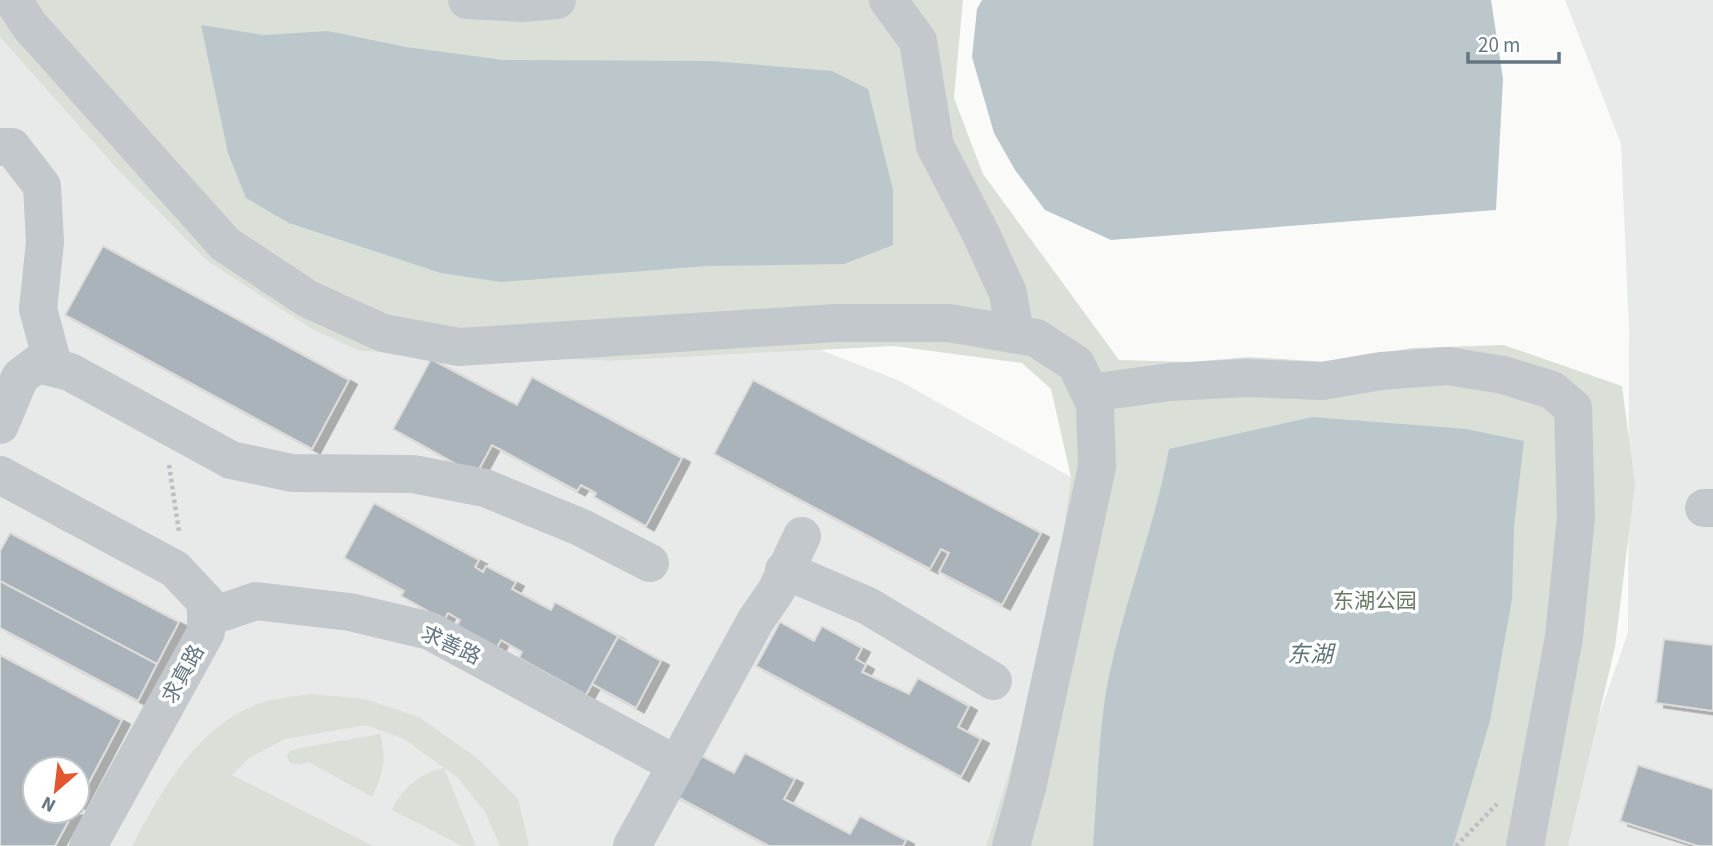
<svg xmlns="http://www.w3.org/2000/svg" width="1713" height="846" font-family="'Source Sans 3','Noto Sans SC',sans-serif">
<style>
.built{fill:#e8e9e9;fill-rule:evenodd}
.green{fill:#dadfd7}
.water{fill:#bbc7cb}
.building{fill:#aab3b9;stroke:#dcdcda;stroke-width:2;filter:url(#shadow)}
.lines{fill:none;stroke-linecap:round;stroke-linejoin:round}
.path{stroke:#bbbfc2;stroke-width:4.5;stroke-dasharray:3.5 3.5;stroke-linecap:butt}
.minor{stroke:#c3c8cc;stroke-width:38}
.labels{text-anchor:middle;stroke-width:7;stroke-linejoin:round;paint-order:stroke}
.park-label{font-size:21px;fill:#687a64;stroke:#fff}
.street-label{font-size:21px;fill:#657683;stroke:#fff}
.water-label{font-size:23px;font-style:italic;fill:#60757c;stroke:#fff}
</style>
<defs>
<filter id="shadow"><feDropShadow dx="8" dy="4.5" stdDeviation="0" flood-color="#0004"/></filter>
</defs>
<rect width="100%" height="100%" fill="#fafaf8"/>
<path class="built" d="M1565 0H1713V846H1554L1628 632 1629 330 1621 144Z
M0 37 118 170 207 261 310 328 359 351 610 361 821 350 900 381 1071 477 1058 567 1014 757 986 846H0ZM35 769H77V811H35Z"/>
<path class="green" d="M0 0H963L954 98 983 174 1119 360 1190 362 1249 357 1327 362 1413 348 1504 345 1622 386 1635 484 1615 647 1568 846H986L1014 757 1058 567 1071 477 1051 389 1022 363 894 346 610 361 359 351 310 328 207 261 118 170 0 37Z
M310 694 365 699 419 717 477 758 518 799 529 846H500L485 812 458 778 404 739 366 725 285 739 249 758 232 775 373 846H132C162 790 195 729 257 704 273 698 293 697 310 694Z
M380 734C387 759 383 774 372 797L309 762 300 765 290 763 287 756 290 751 301 748Z
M444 768 476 846H462L392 810C402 788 420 773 444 768Z"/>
<path class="water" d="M982 0H1491L1503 79 1496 210 1111 240 1045 210 1015 170 994 133 972 57 977 9Z
M201 25 264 35 328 31 406 47 503 60 712 61 832 71 868 89 893 190V245L844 264 707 266 501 282 441 273 289 223 246 198 228 153Z
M1312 417 1466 429 1524 441 1514 526 1512 599 1490 721 1453 846H1093C1097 795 1098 742 1106 692 1121 609 1154 531 1169 449Z"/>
<path class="building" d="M103 246 349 380 312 449 65 315Z
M431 359 517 405 532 377 682 458 646 526 594 497 596 493 581 485 577 491 492 445 476 475 393 429Z
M753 380 1041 533 1002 605 939 572 949 553 941 549 930 569 714 454Z
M374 503 479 560 475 567 483 572 486 566 516 582 512 589 551 610 555 602 618 636 586 695 519 658 522 652 501 640 496 649 456 627 460 620 448 613 444 620 401 596 404 591 344 558Z
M10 533 179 622 157 664 0 581V551Z
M0 581 157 664 138 701 0 628Z
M780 622 814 641 822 626 862 648 856 659 866 665 862 672 909 694 918 678 969 706 958 727 981 739 961 777 756 666Z
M618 637 661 661 636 708 592 684Z
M1664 639 1713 645V711L1656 703Z
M0 655 122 720 77 805V769H35V811H74L55 846H0Z
M692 751 734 773 745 753 795 779 784 799 850 834 860 816 906 840 903 846H769L670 793Z
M1638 765 1713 789V846H1698L1620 821Z"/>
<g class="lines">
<path class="path" d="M169 465 179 532
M1456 846 1497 804"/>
<path class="minor" d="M13 0 29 25 225 244 308 299 383 333 459 347 836 323H949L1036 338 1076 364 1095 404 1097 467 1027 788 1011 846
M467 0 522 3 557 0
M888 0 918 41 935 146 980 232 1008 293 1015 334
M0 147H12L42 186 45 242 38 309 54 368
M1090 393 1170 382 1246 378 1322 381 1381 371 1448 366 1503 375 1552 390 1573 408 1576 517 1564 637 1525 846
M0 425 20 377 37 364 70 372 231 460 292 473 413 474 485 488 580 527 650 563
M0 475 175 569 206 602V632L88 846
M1704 508H1713
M784 570 868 606 993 681
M206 618 256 601 350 612 430 631 675 764
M632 846 756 620 776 591 802 536"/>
</g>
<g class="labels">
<g class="park-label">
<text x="1375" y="608">东湖公园</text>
</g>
<g class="street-label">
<text transform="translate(451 645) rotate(25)" y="7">求善路</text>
<text transform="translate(183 674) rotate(-61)" y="7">求真路</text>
</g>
<g class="water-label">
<text x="1310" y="662">东湖</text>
</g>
</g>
<g transform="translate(56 790) rotate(208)"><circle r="33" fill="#ffffff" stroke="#c1c8cd" stroke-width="2"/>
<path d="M0-5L12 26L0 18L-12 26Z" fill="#e4572e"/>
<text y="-10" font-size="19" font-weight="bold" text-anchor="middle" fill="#657683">N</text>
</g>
<path d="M1468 52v10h91v-10" fill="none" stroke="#657683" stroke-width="3.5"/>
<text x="1478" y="52" font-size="21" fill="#657683" stroke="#ffffff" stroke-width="5" paint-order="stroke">20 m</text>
</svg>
